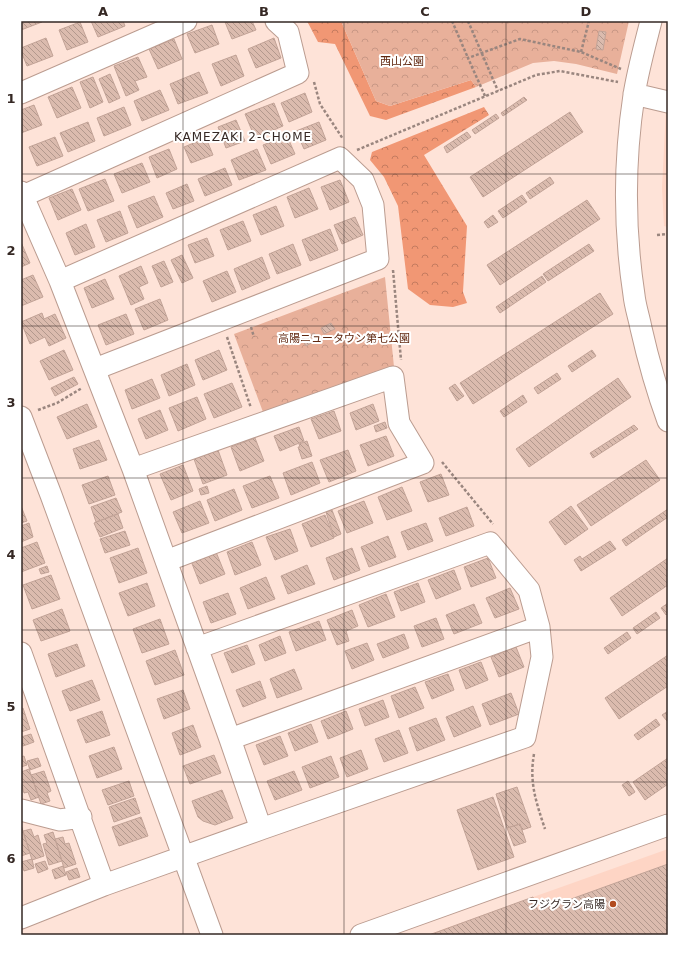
<svg xmlns="http://www.w3.org/2000/svg" width="689" height="956" font-family="'DejaVu Sans','Noto Sans JP',sans-serif">
<style>
.built{fill:#fed5c5}
.forest{fill:url(#forest-crowns)}
.park{fill:url(#park-crowns)}
.building{fill:url(#building-back-hatch);stroke:#c2a397}
.lines{fill:none;stroke-linecap:round;stroke-linejoin:round}
.minor-casing{stroke:#bb9c90;stroke-width:23}
.path{stroke:#9a867f;stroke-width:2.5;stroke-dasharray:3 2;stroke-linecap:butt}
.minor{stroke:#fff;stroke-width:21}
.grid{fill:none;stroke:#352824;stroke-width:1;stroke-opacity:0.55}
.poi-dot{fill:#b24c1f;stroke:#fff;stroke-width:1.5}
.labels{text-anchor:middle;stroke-width:4;stroke-linejoin:round;paint-order:stroke}
.park-label{font-size:11px;fill:#60270f;stroke:#fff}
.poi-label{font-size:11px;fill:#352824;stroke:#fff;text-anchor:end}
.neighbourhood-label{font-size:12px;letter-spacing:1px;fill:#352824;stroke:#fff}
.neatline{fill:none;stroke:#352824;stroke-width:1.5}
.grid-label{font-size:13px;text-anchor:middle;font-weight:bold;fill:#352824}
</style>
<defs>
<pattern id="forest-crowns" width="20" height="18" patternUnits="userSpaceOnUse"><rect width="20" height="18" fill="#f19774"/><path d="M2 6a3 3 0 1 1 6 0M12 15a3 3 0 1 1 6 0" fill="none" stroke="#c47b5f"/></pattern>
<pattern id="park-crowns" width="20" height="18" patternUnits="userSpaceOnUse"><rect width="20" height="18" fill="#e8b09a"/><path d="M2 6a3 3 0 1 1 6 0M12 15a3 3 0 1 1 6 0" fill="none" stroke="#c89785"/></pattern>
<pattern id="building-back-hatch" width="6" height="6" patternUnits="userSpaceOnUse"><rect width="6" height="6" fill="#dbbbae"/><path d="M-1 5l2 2M0 0l6 6M5-1l2 2" fill="none" stroke="#b2988d"/></pattern>
</defs>
<rect width="100%" height="100%" fill="#fee3d8"/>
<path class="built" d="M666 109H668V227L664 226 662 188Z
M668 849V935H427Z"/>
<path class="forest" d="M307 21H341L376 101 390 106 471 80 476 87 386 120 370 116 335 44 318 42Z
M484 107 489 115 424 155 467 226 463 292 467 303 453 307 430 305 408 289 398 206 384 177 370 160 372 152Z"/>
<path class="park" d="M341 21H629L617 74 576 64 554 61 533 63 476 87 471 80 390 106 376 101Z
M385 277 394 367 263 412 234 334Z"/>
<path class="building" d="M21 21H42V22L21 30Z
M91 21H123L125 26 98 37Z
M227 21H252L256 30 232 39 225 22Z
M80 22 88 42 67 50 59 30Z
M212 25 219 44 195 53 187 34Z
M599 31 606 32 603 50 596 49Z
M46 38 53 56 27 66 21 51V48Z
M274 38 281 58 256 68 248 49Z
M174 39 182 59 158 69 149 49Z
M236 55 244 76 221 86 212 64Z
M138 57 147 77 135 81 139 90 126 96 114 66Z
M199 72 208 93 178 104 170 84Z
M110 74 120 98 109 103 99 79Z
M93 77 103 102 90 108 80 82Z
M72 87 81 108 57 118 48 97Z
M160 90 169 110 142 121 134 101Z
M305 93 312 112 289 122 281 103Z
M524 97 527 100 503 116 501 113Z
M274 103 283 126 255 138 245 114Z
M34 105 42 125 21 133V110Z
M124 107 131 125 104 136 97 118Z
M570 112 583 132 483 197 470 177Z
M496 114 499 118 475 134 472 130Z
M236 120 245 141 226 148 218 127Z
M88 122 95 141 68 152 60 133Z
M319 122 326 140 304 149 296 131Z
M467 132 471 137 447 153 444 147Z
M287 136 295 154 271 164 263 145Z
M55 137 63 156 37 166 29 147Z
M206 138 213 155 191 163 184 147Z
M169 149 177 169 157 178 149 157Z
M257 149 266 170 239 180 231 160Z
M142 163 150 182 122 193 114 174Z
M225 168 232 185 205 196 198 179Z
M550 177 554 183 530 199 526 193Z
M105 179 114 201 88 211 79 189Z
M340 180 349 202 330 210 321 187Z
M187 184 194 201 173 209 166 193Z
M309 188 318 209 295 218 287 197Z
M72 189 81 210 58 220 49 198Z
M522 195 527 202 503 218 498 211Z
M154 196 163 217 137 228 128 206Z
M587 200 600 219 500 285 487 265Z
M276 206 284 226 261 235 253 215Z
M120 211 128 233 106 242 97 220Z
M493 215 498 222 488 228 484 222Z
M355 217 363 235 342 244 334 225Z
M243 221 251 241 228 250 220 230Z
M86 224 95 247 75 255 66 233Z
M330 229 338 250 310 261 302 240Z
M207 238 214 256 195 263 188 245Z
M21 242 30 263 21 267Z
M293 244 301 265 277 274 269 254Z
M589 244 594 251 548 281 543 274Z
M182 255 193 278 182 283 171 260Z
M262 257 270 278 242 290 234 269Z
M164 261 173 282 161 287 152 266Z
M141 266 148 283 139 287 144 299 131 305 119 276Z
M227 271 236 292 212 302 203 281Z
M33 275 43 297 21 306V280Z
M542 276 546 282 500 313 496 307Z
M105 279 114 299 92 308 84 288Z
M600 293 613 314 473 404 460 383Z
M160 299 168 320 144 330 135 309Z
M42 313 44 319 55 314 66 338 49 346 45 337 30 344 21 322Z
M126 314 134 334 106 345 98 325Z
M331 323 335 329 324 334 321 328Z
M314 333 318 339 306 346 302 339Z
M64 350 73 370 49 380 40 361Z
M219 350 227 370 203 380 195 360Z
M592 350 596 356 572 372 568 366Z
M187 364 195 385 169 396 161 375Z
M557 373 561 379 538 394 534 388Z
M74 377 78 384 55 396 51 388Z
M618 378 631 397 529 467 516 449Z
M152 379 160 398 132 409 125 390Z
M232 383 242 407 214 418 204 394Z
M455 384 464 396 457 401 449 388Z
M523 395 527 402 504 417 500 411Z
M197 397 206 419 178 431 169 408Z
M87 404 97 427 67 439 57 417Z
M373 404 379 421 356 430 350 413Z
M160 410 168 430 146 439 138 419Z
M334 411 341 431 319 439 311 419Z
M385 422 387 428 376 432 374 426Z
M634 425 638 429 593 458 590 453Z
M299 427 304 441 280 451 274 436Z
M386 436 394 456 368 466 360 445Z
M255 438 264 461 240 471 231 447Z
M99 440 107 460 80 469 73 449Z
M307 441 312 456 302 459 298 447H300L299 444Z
M218 450 227 475 203 484 194 459Z
M348 450 356 471 329 482 320 460Z
M646 460 660 480 591 526 577 505Z
M312 462 320 483 291 495 283 473Z
M183 465 193 491 171 500 160 474Z
M441 474 449 495 428 502 420 482Z
M108 476 115 495 89 504 82 485Z
M270 476 279 498 252 508 243 486Z
M207 486 209 493 201 495 199 489Z
M402 487 412 511 387 520 378 497Z
M234 489 242 510 215 521 207 500Z
M116 498 122 512 96 522 91 507Z
M200 501 209 523 182 533 173 512Z
M364 501 373 523 347 533 338 511Z
M21 506 27 521 21 523Z
M571 506 588 529 565 545 549 522Z
M467 507 474 526 446 536 439 518Z
M668 509V517L626 546 622 540Z
M332 510 341 534 334 537 326 512Z
M118 514 123 528 100 537 94 523Z
M325 515 334 538 311 547 302 524Z
M29 523 33 537 21 542V526Z
M426 523 433 541 408 550 401 532Z
M290 529 298 551 275 560 266 537Z
M125 531 130 545 105 553 100 539Z
M388 536 396 557 369 567 361 547Z
M610 541 616 549 581 571 574 560 580 556 582 559Z
M37 542 45 563 21 572V548Z
M252 542 261 565 235 575 227 552Z
M138 548 147 573 119 583 110 558Z
M352 548 360 570 334 580 326 558Z
M216 552 225 574 200 584 191 561Z
M488 558 496 578 471 587 464 567Z
M668 558V585L622 616 610 598Z
M307 565 315 584 288 594 281 576Z
M47 566 49 572 41 574 39 569Z
M454 570 461 589 436 599 428 580Z
M51 575 60 599 32 609 23 585Z
M266 577 275 599 248 609 240 588Z
M147 583 155 606 128 616 119 593Z
M418 583 425 602 401 611 394 592Z
M510 588 519 609 495 618 486 598Z
M228 593 236 614 211 623 203 602Z
M386 594 395 617 368 627 359 605Z
M668 603V613L666 615 661 608Z
M474 604 482 623 454 634 446 615Z
M62 609 70 631 41 641 33 620Z
M352 610 358 626 346 631 349 641 337 645 327 620Z
M656 612 660 618 637 634 633 628Z
M436 618 444 639 422 647 414 626Z
M160 619 169 644 142 653 133 629Z
M319 621 326 640 296 651 289 632Z
M627 632 631 638 608 654 604 648Z
M404 634 409 648 383 658 377 644Z
M280 636 286 653 265 661 259 645Z
M367 643 374 660 352 669 345 651Z
M77 644 85 666 56 677 48 654Z
M247 645 255 664 232 673 224 653Z
M516 647 524 667 499 677 491 657Z
M175 650 184 675 155 685 146 661Z
M668 655V686L619 719 605 698Z
M481 662 488 680 466 689 459 670Z
M294 669 302 689 277 698 270 679Z
M448 674 454 690 432 699 425 682Z
M92 680 100 700 70 711 62 691Z
M260 681 266 698 243 707 236 690Z
M415 687 424 708 399 718 391 696Z
M183 690 190 709 164 719 157 699Z
M511 693 519 714 490 725 482 704Z
M383 700 389 717 365 726 359 709Z
M473 706 481 726 454 737 446 717Z
M23 708 30 729 21 732V709Z
M102 711 110 735 86 743 77 720Z
M346 711 353 729 328 739 321 721Z
M668 711V720L667 721 662 715Z
M436 718 445 740 417 751 409 728Z
M656 719 660 725 638 740 634 735Z
M311 724 318 742 295 751 288 733Z
M193 725 201 747 180 755 172 733Z
M399 730 408 753 384 762 375 739Z
M31 734 34 742 23 746 21 737Z
M280 736 288 756 264 765 256 745Z
M114 747 122 769 97 778 89 756Z
M361 750 368 769 347 777 340 758Z
M214 755 221 773 190 784 183 766Z
M24 756 27 765 21 767V757Z
M331 756 339 777 310 788 302 767Z
M38 758 41 766 30 770 27 761Z
M668 758V784L645 800 633 782Z
M29 769 39 797 31 800 28 792 24 793 21 783V772Z
M44 771 51 791 47 793 50 801 41 804 31 775Z
M294 771 302 790 275 800 267 781Z
M129 781 134 796 108 805 102 790Z
M628 781 635 792 629 796 622 785Z
M517 787 531 827 522 830 520 824 507 828 496 794Z
M222 790 233 818 215 825 203 821 198 817 192 801Z
M493 797 514 857 478 870 457 810Z
M135 798 140 813 114 822 109 807Z
M141 817 148 836 119 846 112 827Z
M520 824 526 842 514 846 507 828Z
M21 825 30 853 21 856Z
M31 829 34 837 38 835 44 856 32 860 23 831Z
M53 832 62 861 49 865 43 844 47 843 44 835Z
M63 837 65 844 69 843 76 864 64 868 55 839Z
M32 859 34 868 24 871 21 862Z
M45 861 48 869 38 873 35 864Z
M668 864V935H429L533 897 538 911Z
M63 866 66 875 55 879 52 870Z
M77 868 80 877 69 880 66 872Z"/>
<g class="lines">
<g class="minor-casing">
<path id="minor" d="M651 21C645 45 638 70 634 95 624 161 624 229 634 295 635 306 639 317 641 328 648 359 657 391 668 421
M21 93 186 21
M634 94 668 102
M21 192 60 281 133 469 230 739 261 829 104 885 21 653
M23 196 298 73 288 32 276 21
M60 281 340 158 363 180 373 205 378 259 95 369
M21 417 51 495 212 935
M133 469 393 377 399 423 423 463 166 561
M197 648 490 543 529 590 539 627 542 657 525 737 261 829
M230 739 539 627
M21 810 60 820 81 817
M21 918 104 885
M361 935 668 825"/>
</g>
<path class="path" d="M452 21 468 58
M468 21 498 91
M581 52 589 21
M314 82 320 104 343 139
M485 96 468 58 520 39 581 52 621 69
M357 150 536 75 560 71 618 82
M657 235 668 234
M393 270 401 360
M251 327 254 337
M227 337 251 408
M38 410 57 403 82 388
M442 462 493 524
M534 754C529 782 536 802 545 829"/>
<use href="#minor" class="minor"/>
</g>
<path class="grid" d="M183 21V935M344 21V935M506 21V935M21 174H668M21 326H668M21 478H668M21 630H668M21 782H668"/>
<circle class="poi-dot" cx="613" cy="904" r="4"/>
<g class="labels">
<g class="park-label">
<text x="402" y="65">西山公園</text>
<text x="344" y="342">高陽ニュータウン第七公園</text>
</g>
<g class="poi-label">
<text x="605" y="908">フジグラン高陽</text>
</g>
<g class="neighbourhood-label">
<text x="243" y="141">KAMEZAKI 2-CHOME</text>
</g>
</g>
<rect width="689" height="956" fill="none" stroke="#ffffff" stroke-width="44"/>
<rect x="22" y="22" width="645" height="912" class="neatline"/>
<g class="grid-label">
<text x="103" y="16">A</text>
<text x="264" y="16">B</text>
<text x="425" y="16">C</text>
<text x="586" y="16">D</text>
<text x="11" y="103">1</text>
<text x="11" y="255">2</text>
<text x="11" y="407">3</text>
<text x="11" y="559">4</text>
<text x="11" y="711">5</text>
<text x="11" y="863">6</text>
</g>
</svg>
